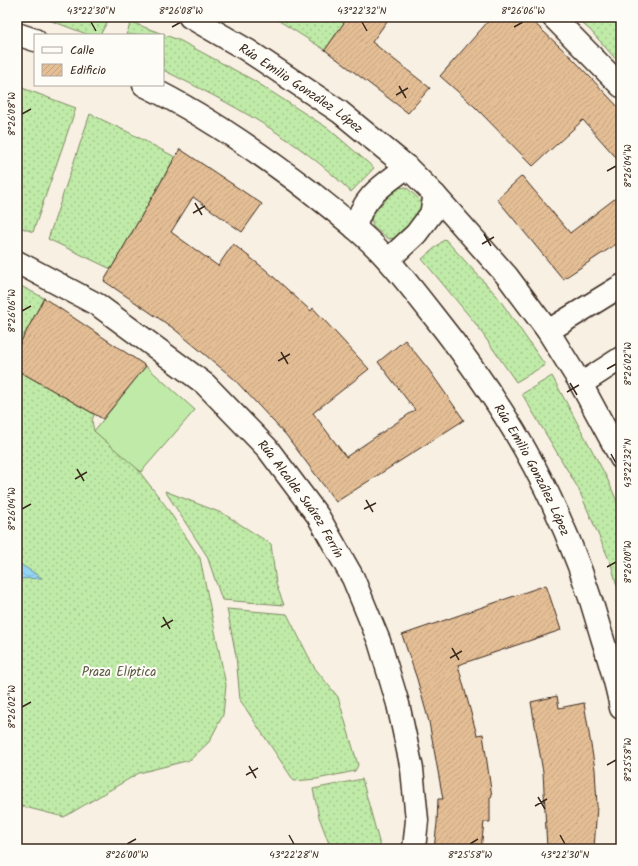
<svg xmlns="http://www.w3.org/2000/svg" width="638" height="866" font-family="Kalam,sans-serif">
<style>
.grass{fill:url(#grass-dots);stroke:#7d8a62}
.pitch{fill:#bfeaa7;stroke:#7d8a62}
.water{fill:url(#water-waves);stroke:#70919f}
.building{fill:url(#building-hatch);stroke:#3b2a1e}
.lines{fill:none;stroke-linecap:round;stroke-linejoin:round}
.minor-casing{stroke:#3b2a1e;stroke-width:25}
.minor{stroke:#fdfcf7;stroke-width:22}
.ticks{fill:none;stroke:#3b2a1e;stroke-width:1.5}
.labels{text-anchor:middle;stroke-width:4;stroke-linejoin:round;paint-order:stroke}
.street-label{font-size:13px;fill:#3b2a1e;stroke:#fdfcf7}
.park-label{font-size:13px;fill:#5c5a40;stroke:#fdfcf7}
.neatline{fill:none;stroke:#3b2a1e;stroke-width:1.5}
.ticks-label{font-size:10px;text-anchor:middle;fill:#3b2a1e}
</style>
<defs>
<pattern id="grass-dots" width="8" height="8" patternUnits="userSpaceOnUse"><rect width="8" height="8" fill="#bfeaa7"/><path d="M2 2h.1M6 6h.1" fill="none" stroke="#a5c98f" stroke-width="1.8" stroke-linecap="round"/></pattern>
<pattern id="water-waves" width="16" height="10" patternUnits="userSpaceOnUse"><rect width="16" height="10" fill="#93d5f5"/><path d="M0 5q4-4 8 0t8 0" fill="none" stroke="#80b7d2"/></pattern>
<pattern id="building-hatch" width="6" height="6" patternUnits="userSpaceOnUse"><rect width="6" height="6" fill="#e4be95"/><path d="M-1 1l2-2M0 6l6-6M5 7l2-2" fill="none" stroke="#c4a380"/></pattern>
</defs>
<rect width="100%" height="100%" fill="#f8f0e3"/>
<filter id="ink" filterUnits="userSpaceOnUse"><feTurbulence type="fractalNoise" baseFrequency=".025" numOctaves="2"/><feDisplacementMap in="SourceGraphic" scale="8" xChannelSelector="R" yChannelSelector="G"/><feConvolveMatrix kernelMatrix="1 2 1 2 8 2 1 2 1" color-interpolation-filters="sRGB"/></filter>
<g filter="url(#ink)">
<path class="grass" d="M41 17H110L100 35H89Z
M273 17H348L325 50Z
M575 17H621V65L590 30Z
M131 22 181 41 253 80 329 129 374 168 351 192C297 138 230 103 163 70V35H126Z
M17 86 76 108 33 232 17 226Z
M90 114 130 133 175 157 111 269 48 239Z
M406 187 420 200 422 210 400 237 389 239 373 227 371 216 396 188Z
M445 239 497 296 545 365 516 382 475 323 422 259Z
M17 284 44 298 17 349Z
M17 370 94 414 92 421 94 431 132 462 165 505 200 558 226 685 223 715 209 742 190 760 139 773 64 817 17 805Z
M552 376 607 478 621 511V600L611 564 578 488 522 394Z
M165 491 224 514 271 544 276 584 284 605 222 600 207 556Z
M227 609 287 614 314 667 338 697 358 765 355 771 317 779 294 781 240 700 236 656Z
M362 779 381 849H331L319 817 313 789Z"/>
<path class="pitch" d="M146 366 195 410 141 472 94 431Z"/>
<path class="water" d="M17 562 42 578 17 579Z"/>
<path class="building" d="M348 17H390L372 42 430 88 408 113 325 50Z
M492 17H528L574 60 621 110V163L583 120 533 166 475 107 440 76Z
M180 149 262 204 242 232 193 197 171 232 218 266 233 244 266 270 311 311 313 308 369 369 313 413 346 457 415 410 378 362 405 340 429 370 464 420 336 502 286 435 233 378 173 328 104 281Z
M522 176 570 233 621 194V241L563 279 497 199Z
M44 298 146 366 103 419 17 370V349Z
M546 585 561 630 458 665 477 735 483 734 492 797H490V822H484L481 849H434L437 823 438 799H443L429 722 417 679 402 635Z
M557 696 559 708 584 703 595 769 597 806 594 849H547L543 772 531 702Z"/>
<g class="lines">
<g class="minor-casing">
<g id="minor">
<path id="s1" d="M190 17 247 50 340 112 407 167 435 195 507 276 548 331 581 384 621 458"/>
<path d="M553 17 621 86"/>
<path d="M17 34 35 40"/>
<path id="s2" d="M144 85C204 114 259 152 312 193 338 214 366 235 388 260 404 278 418 296 432 314 513 415 567 512 602 637 609 660 617 684 621 708"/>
<path d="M355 228C363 196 382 186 407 167"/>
<path d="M388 260 416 234 431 214 435 195"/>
<path id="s3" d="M17 262 98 305 205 384 267 448 318 516 353 578 379 641 398 704 412 769 417 820 414 849"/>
<path d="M548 331 621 286"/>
<path d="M581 384 621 358"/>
</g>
</g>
<use href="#minor" class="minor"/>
</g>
</g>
<path class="ticks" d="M91 22 96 31M362 22 367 31M172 27 181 22M514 27 523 22M399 86 406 98M396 95 408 88M22 114 31 109M607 171 616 166M195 203 202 215M193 213 205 206M484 234 491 246M482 244 494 237M22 311 31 306M281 352 288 364M278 361 290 354M607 369 616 364M570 383 577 395M567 392 579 385M611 454 616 463M77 469 84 481M75 479 87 472M366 500 373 512M22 509 31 504M364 509 376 503M607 567 616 562M163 617 170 629M161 627 173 620M452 648 459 660M450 658 462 651M22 707 31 702M607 765 616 760M249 766 256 778M246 775 258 768M538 797 545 809M535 806 547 799M289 835 294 844M560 835 565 844M127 844 136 839M470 844 478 839"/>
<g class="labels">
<g class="street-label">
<text dy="5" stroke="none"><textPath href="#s1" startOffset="132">Rúa Emilio González López</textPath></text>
<text dy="5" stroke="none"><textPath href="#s2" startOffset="557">Rúa Emilio González López</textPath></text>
<text dy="5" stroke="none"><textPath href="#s3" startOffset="375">Rúa Alcalde Suárez Ferrín</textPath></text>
</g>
<g class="park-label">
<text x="119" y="676">Praza Elíptica</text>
</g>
</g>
<rect width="638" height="866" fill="none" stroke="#fdfcf7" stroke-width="44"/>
<rect x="34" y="34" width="130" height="52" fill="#fdfcf7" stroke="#afa8a0"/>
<rect x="42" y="47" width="20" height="6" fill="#fdfcf7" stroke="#afa8a0"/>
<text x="70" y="54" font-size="12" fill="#3b2a1e">Calle</text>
<rect x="42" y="64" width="20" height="12" fill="url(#building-hatch)" stroke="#afa8a0"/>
<text x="70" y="74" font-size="12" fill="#3b2a1e">Edificio</text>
<rect x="22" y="22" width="594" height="822" class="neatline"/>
<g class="ticks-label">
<text x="91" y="14">43°22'30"N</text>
<text x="181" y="14">8°26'08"W</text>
<text x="362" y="14">43°22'32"N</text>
<text x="523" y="14">8°26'06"W</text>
<text transform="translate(11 114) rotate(-90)" y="4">8°26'08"W</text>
<text transform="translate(627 166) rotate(-90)" y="4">8°26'04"W</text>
<text transform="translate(11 311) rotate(-90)" y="4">8°26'06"W</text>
<text transform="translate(627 364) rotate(-90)" y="4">8°26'02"W</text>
<text transform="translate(627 463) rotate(-90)" y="4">43°22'32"N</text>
<text transform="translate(11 509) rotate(-90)" y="4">8°26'04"W</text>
<text transform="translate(627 562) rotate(-90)" y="4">8°26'00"W</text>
<text transform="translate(11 707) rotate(-90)" y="4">8°26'02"W</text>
<text transform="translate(627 760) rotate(-90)" y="4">8°25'58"W</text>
<text x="127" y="858">8°26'00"W</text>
<text x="294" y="858">43°22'28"N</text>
<text x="470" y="858">8°25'58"W</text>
<text x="565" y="858">43°22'30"N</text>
</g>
</svg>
